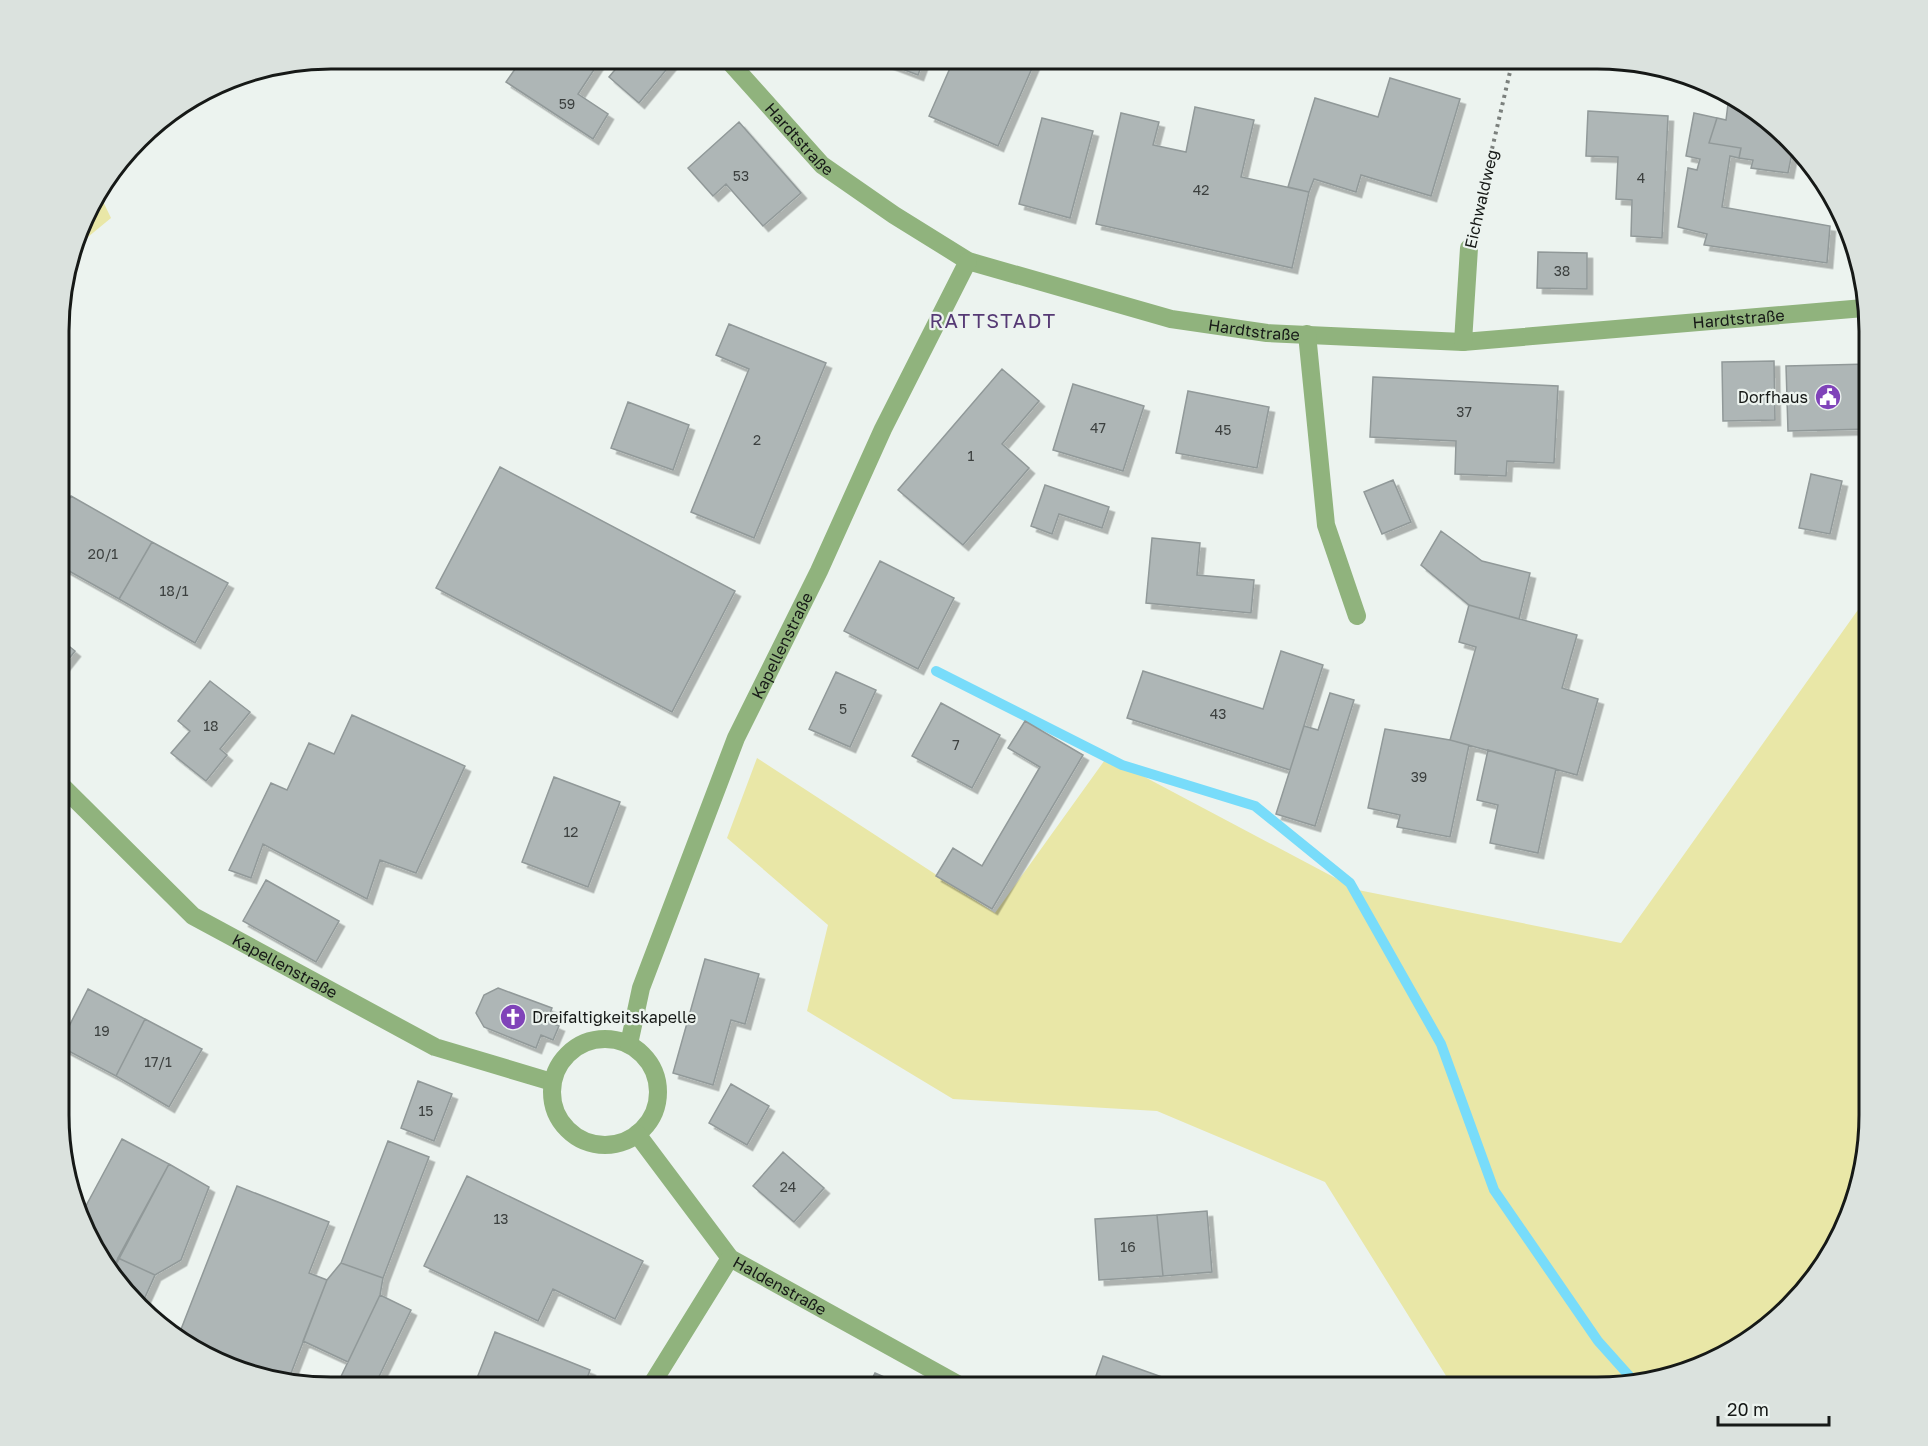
<svg xmlns="http://www.w3.org/2000/svg" width="1928" height="1446" font-family="'Golos Text',sans-serif">
<style>
.green{fill:#e9e7a7}
.lines{fill:none;stroke-linecap:round;stroke-linejoin:round}
.stream{stroke:#78dcfa;stroke-width:10}
.building{fill:#aeb6b6;stroke:#919999;stroke-width:1.5;filter:url(#shadow)}
.path{stroke:#7b807d;stroke-width:4;stroke-dasharray:3 4.5;stroke-linecap:butt}
.minor{stroke:#90b37d;stroke-width:18}
.labels{text-anchor:middle;stroke-width:4.5;stroke-linejoin:round;paint-order:stroke}
.number-label{font-size:14px;fill:#3c403f}
.street-label{font-size:16px;fill:#161917;stroke:#ecf3ef}
.poi-label{font-size:16px;fill:#161917;stroke:#ecf3ef;text-anchor:end}
.quarter-label{font-size:20px;letter-spacing:1.5px;fill:#553974;stroke:#ecf3ef}
.rim{fill:none;stroke:#161917;stroke-width:3}
</style>
<defs>
<filter id="shadow"><feDropShadow dx="5.5" dy="5.5" stdDeviation="0" flood-color="#0004"/></filter>
</defs>
<rect width="100%" height="100%" fill="#ecf3ef"/>
<path class="green" d="M98 191 111 218 77 246 95 195Z
M1865 600H1869V1134L1849 1220 1802 1295 1717 1360 1597 1387H1453L1325 1182 1157 1111 953 1099 807 1011 828 925 727 838 757 758 995 913 1107 757 1358 890 1621 943Z"/>
<g class="lines">
<path class="stream" d="M936 671 1122 765 1255 806 1350 883 1441 1044 1494 1190 1598 1341 1632 1379"/>
</g>
<path class="building" d="M522 59H601L578 94 608 114 593 139 506 82Z
M624 59H675L639 103 609 77Z
M876 59H924L918 75Z
M954 59H1036L998 146 929 116Z
M1390 78 1460 99 1431 196 1361 175 1356 192 1314 179 1309 192 1288 187 1315 98 1378 117Z
M1729 96 1777 126 1793 148 1788 173 1751 168 1753 160 1739 158 1741 148 1709 143 1717 118 1726 120Z
M1195 107 1254 120 1241 177 1309 192 1292 268 1096 224 1121 113 1159 122 1153 145 1186 152Z
M1588 111 1668 116 1662 238 1631 236 1632 200 1616 199 1618 157 1586 156Z
M1694 113 1717 118 1709 143 1741 148 1739 158 1730 156 1722 207 1830 226 1827 263 1704 245 1707 234 1678 227 1688 168 1697 170 1700 159 1686 156Z
M1042 118 1093 131 1070 218 1019 204Z
M739 122 801 193 763 226 726 184 713 196 688 168Z
M1538 252 1587 253V289L1537 288Z
M729 324 826 363 754 538 691 512 749 369 716 355Z
M1774 361 1775 420 1723 421 1722 362Z
M1869 364V429L1788 431 1786 366Z
M1002 369 1039 401 1002 444 1029 468 963 545 898 490Z
M1373 377 1558 386 1554 463 1507 461 1506 476 1455 474 1456 441 1370 437Z
M1073 384 1144 406 1123 471 1053 450Z
M1188 391 1269 407 1257 468 1176 453Z
M628 402 689 425 673 470 611 448Z
M500 467 735 591 672 712 436 588Z
M1811 474 1842 481 1830 534 1799 528Z
M1393 480 1411 522 1382 534 1364 492Z
M1045 485 1109 507 1102 528 1059 514 1052 534 1031 526Z
M71 496 152 542 119 599 60 566V514Z
M1441 531 1482 561 1530 573 1519 619 1469 605 1421 565Z
M1152 538 1200 543 1197 575 1254 580 1251 613 1146 603Z
M152 542 228 583 195 643 119 599Z
M880 561 954 598 918 669 844 631Z
M1469 605 1577 635 1562 688 1598 699 1577 775 1450 740 1476 647 1459 642Z
M60 639 75 651 60 670Z
M1281 651 1323 665 1290 770 1127 718 1143 671 1263 709Z
M836 672 876 690 850 747 809 729Z
M210 681 250 712 220 749 227 755 206 781 171 753 190 731 178 721Z
M1330 693 1354 700 1315 826 1276 814 1304 726 1318 730Z
M941 703 1000 735 972 788 912 756Z
M352 715 465 766 416 873 380 860 367 899 263 844 251 878 229 870 271 783 287 790 309 743 334 754Z
M1025 721 1083 755 992 909 936 876 953 848 982 866 1040 767 1008 748Z
M1385 729 1450 740 1469 745 1450 837 1397 827 1400 815 1368 808Z
M1488 750 1556 769 1538 853 1490 843 1498 805 1477 800Z
M554 777 620 802 588 887 522 862Z
M266 880 339 921 316 962 243 921Z
M705 959 759 974 745 1024 731 1020 713 1085 673 1073Z
M498 988 552 1008 547 1021 559 1026 553 1040 541 1035 536 1048 484 1027 476 1013 484 995Z
M88 989 145 1019 116 1076 59 1046Z
M145 1019 202 1049 169 1107 116 1076Z
M418 1081 452 1094 434 1141 401 1128Z
M731 1084 769 1106 747 1145 709 1123Z
M122 1139 169 1164 113 1270 87 1236 81 1215Z
M388 1141 429 1157 383 1278 341 1263Z
M783 1152 824 1188 794 1222 753 1186Z
M169 1164 209 1187 181 1260 155 1275 118 1258Z
M467 1176 643 1261 615 1319 553 1289 538 1321 424 1266Z
M237 1186 329 1222 309 1273 327 1280 288 1381 227 1367 178 1337Z
M1207 1211 1212 1272 1163 1276 1157 1215Z
M1157 1215 1163 1276 1099 1280 1095 1219Z
M118 1258 155 1275 141 1306 113 1270Z
M341 1263 383 1278 380 1295 348 1362 303 1341 327 1280Z
M380 1295 411 1310 374 1387H336Z
M495 1332 590 1370 584 1387H499L477 1378Z
M1103 1356 1190 1387H1092Z
M875 1373 907 1387H868Z
M1248 1379 1323 1381 1322 1387H1248Z"/>
<g class="lines">
<path class="path" d="M1475 222 1513 59"/>
<g class="minor">
<path id="s1" d="M727 59 822 165 894 215 968 261 1171 319 1267 333 1463 342 1864 308"/>
<path d="M1307 334 1326 525 1357 616"/>
<path d="M1463 342 1469 248"/>
<path id="s2" d="M60 784 193 916 435 1047 552 1082"/>
<circle cx="605" cy="1092" r="53"/>
<path id="s3" d="M629 1044 641 988 736 738 819 571 883 429 968 261"/>
<path id="s4" d="M637 1134 730 1258 963 1387"/>
<path d="M650 1387 730 1258"/>
</g>
</g>
<defs>
<g id="civic-disc" transform="scale(1.35)"><circle r="9.5" fill="#8043b9" stroke="#ecf3ef"/><path d="M-.6-6.5H3V-4.5H.6V-3L4-1V1h2V6H-6V1h2V-1L-.6-3ZM-1.2 2.5V6h2.4V2.5Z" fill="#fff"/></g>
<g id="church-disc" transform="scale(1.35)"><circle r="9.5" fill="#8043b9" stroke="#ecf3ef"/><path d="M-1.2-6h2.4v3.5h3.3v2.4h-3.3V6h-2.4V-.1h-3.3v-2.4h3.3Z" fill="#fff"/></g>
</defs>
<g fill-rule="evenodd">
<use href="#civic-disc" x="1828" y="397"/>
<use href="#church-disc" x="513" y="1017"/>
</g>
<g class="labels">
<g class="number-label">
<text x="567" y="109">59</text>
<text x="741" y="181">53</text>
<text x="1641" y="183">4</text>
<text x="1201" y="195">42</text>
<text x="1562" y="276">38</text>
<text x="1464" y="417">37</text>
<text x="1098" y="433">47</text>
<text x="1223" y="435">45</text>
<text x="757" y="445">2</text>
<text x="971" y="461">1</text>
<text x="103" y="559">20/1</text>
<text x="174" y="596">18/1</text>
<text x="843" y="714">5</text>
<text x="1218" y="719">43</text>
<text x="211" y="731">18</text>
<text x="956" y="750">7</text>
<text x="1419" y="782">39</text>
<text x="571" y="837">12</text>
<text x="102" y="1036">19</text>
<text x="158" y="1067">17/1</text>
<text x="426" y="1116">15</text>
<text x="788" y="1192">24</text>
<text x="501" y="1224">13</text>
<text x="1128" y="1252">16</text>
</g>
<g class="street-label">
<text dy="6" stroke="none"><textPath href="#s1" startOffset="108">Hardtstraße</textPath></text>
<text transform="translate(1481 199) rotate(-77)" y="6">Eichwaldweg</text>
<text dy="6" stroke="none"><textPath href="#s1" startOffset="1098">Hardtstraße</textPath></text>
<text dy="6" stroke="none"><textPath href="#s1" startOffset="612">Hardtstraße</textPath></text>
<text dy="6" stroke="none"><textPath href="#s3" startOffset="428">Kapellenstraße</textPath></text>
<text dy="6" stroke="none"><textPath href="#s2" startOffset="292">Kapellenstraße</textPath></text>
<text dy="6" stroke="none"><textPath href="#s4" startOffset="212">Haldenstraße</textPath></text>
</g>
<g class="poi-label">
<text x="1808" y="403">Dorfhaus</text>
<text x="532" y="1023" text-anchor="start">Dreifaltigkeitskapelle</text>
</g>
<g class="quarter-label">
<text x="993" y="328">RATTSTADT</text>
</g>
</g>
<path d="M0 0H1928V1446H0ZM331 69H1597A262 262 0 0 1 1859 331V1115A262 262 0 0 1 1597 1377H331A262 262 0 0 1 69 1115V331A262 262 0 0 1 331 69Z" fill="#dbe2de" fill-rule="evenodd"/>
<path class="rim" d="M331 69H1597A262 262 0 0 1 1859 331V1115A262 262 0 0 1 1597 1377H331A262 262 0 0 1 69 1115V331A262 262 0 0 1 331 69Z"/>
<path d="M1718 1416v9h111v-9" fill="none" stroke="#161917" stroke-width="3"/>
<text x="1727" y="1416" font-size="18" fill="#161917" stroke="#ecf3ef" stroke-width="4.5" paint-order="stroke">20 m</text>
</svg>
